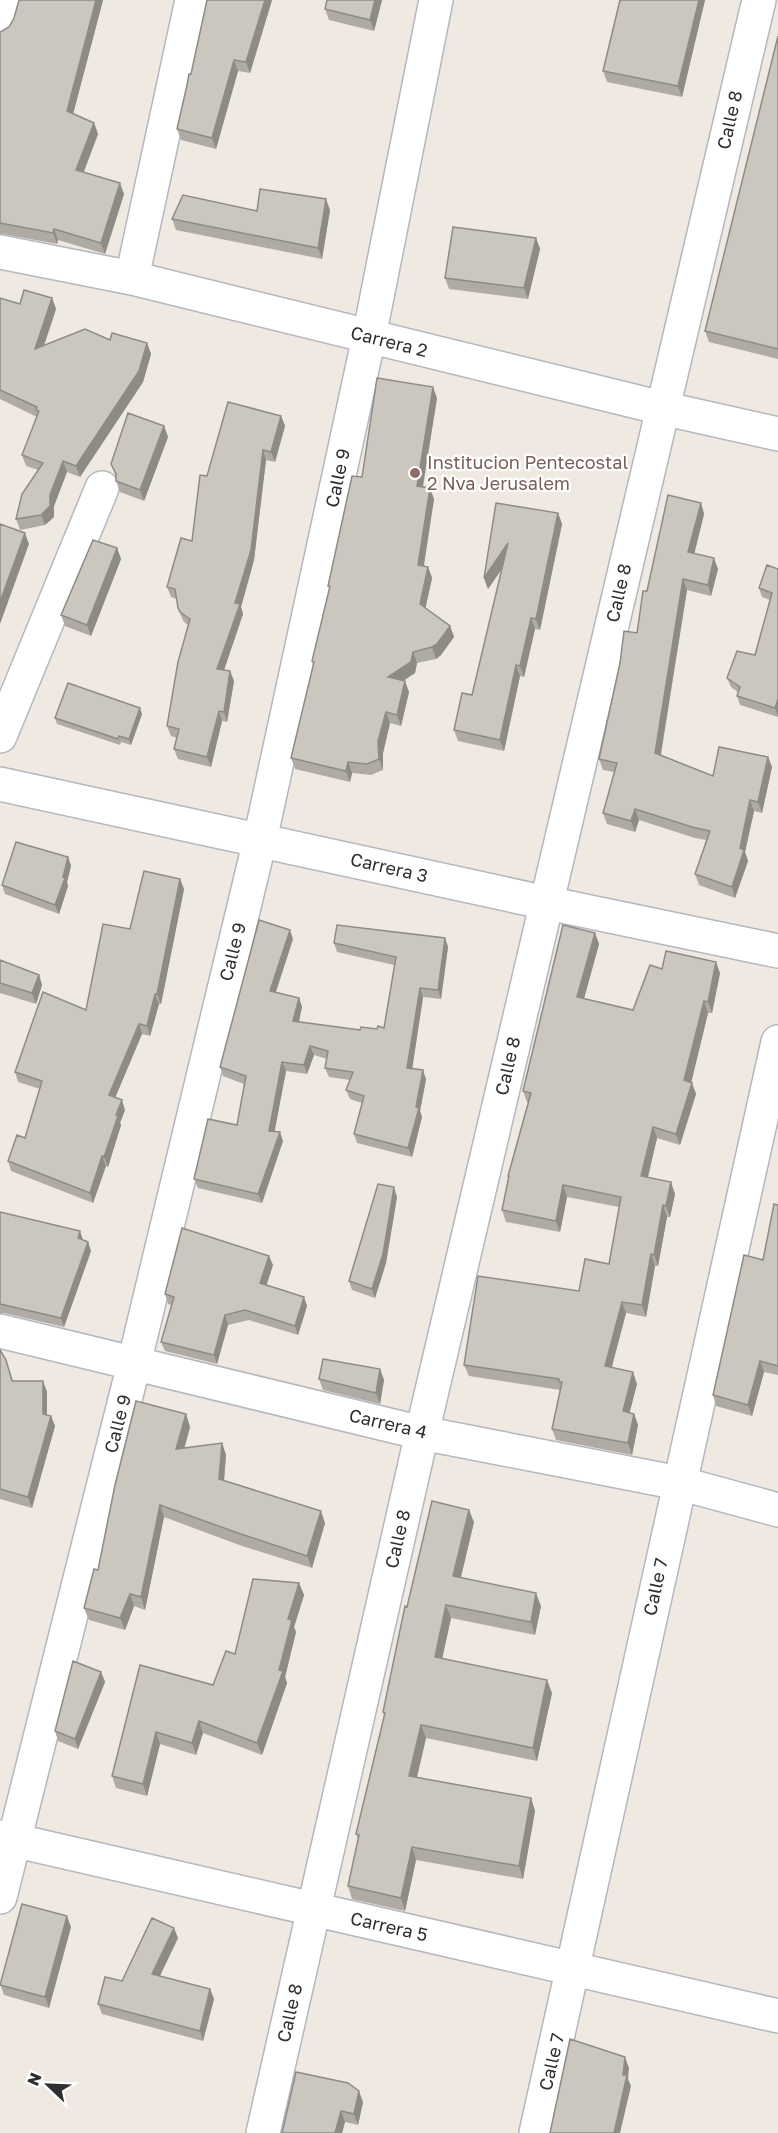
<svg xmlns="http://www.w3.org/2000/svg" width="778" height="2133" font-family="'Golos Text',sans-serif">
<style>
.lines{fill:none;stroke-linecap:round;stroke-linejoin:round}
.street-casing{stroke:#b4b7c1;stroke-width:36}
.street{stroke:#fff;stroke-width:33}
.wall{fill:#afaba4}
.shaded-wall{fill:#8e8b86}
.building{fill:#cbc7bf;stroke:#8e8b86;stroke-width:1.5}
.education-dot{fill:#8d6e63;stroke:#fff;stroke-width:2}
.labels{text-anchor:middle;stroke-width:4.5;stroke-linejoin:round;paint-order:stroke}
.street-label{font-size:18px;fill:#2e2e2e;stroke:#fff}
.education-label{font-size:18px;fill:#785e54;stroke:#fff;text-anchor:start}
</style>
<rect width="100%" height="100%" fill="#efe9e1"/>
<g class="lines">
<g class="street-casing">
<path id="street" d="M0 25 6 0
M0 252 132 278 662 408 778 434
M132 278 192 0
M0 736 102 488
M0 784 547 903 778 951
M0 1331 422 1433 679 1483 778 1510
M0 1837 778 2016
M0 1897 134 1364 260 840 369 337 436 0
M263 2133 422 1433 759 0
M536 2133 778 1042"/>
</g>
<use href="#street" class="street"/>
</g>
<path class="wall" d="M103 0 73 114 94 123 98 134 84 172 124 194 105 254 58 240 57 244 3 234H0V32Z
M207 0H272L250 73 238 71 216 149 181 140 177 129 191 74Z
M327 0H382L374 31 329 20 325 9Z
M705 0 682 97 607 82 603 71Z
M778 36V359L709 342 705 331Z
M330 210 322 259 176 230 172 219 257 211Z
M536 238 540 249 528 299 449 289 445 278Z
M0 298 20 304 52 298 56 309 44 346 110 340 147 343 151 354 143 382 80 477 67 472 54 506V517L45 525 20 530 16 519 38 470 26 466 22 455 37 417 0 399Z
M437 398 423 487 434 499 424 566 428 567 432 578 425 608 450 626 454 637 441 655 436 659 417 663 415 673 403 681 409 692 401 726 390 723 383 753V770L371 775 352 773 350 782 295 769 291 758 313 665 312 661 329 589 328 586 362 477Z
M281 416 285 426 275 462 266 460 254 560 241 607 243 614 224 670 230 671 234 681 227 722 222 721 211 767 178 759 174 749 177 738 171 736 167 726 188 625 184 622 182 618 178 608 177 599 171 597 167 587 192 541 207 476Z
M164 426 168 437 144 501 120 492 116 481V477L111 464Z
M701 503 704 514 694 554 718 569 711 596 687 590 661 755 713 776 768 757 772 767 762 813 754 811 745 852 748 861 735 898 699 885 695 874 706 840 695 838 639 820 635 832 607 824 603 813 614 772 603 770 599 759 637 633 647 591Z
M558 513 562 524 540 630 535 629 524 677 520 676 504 751 458 741 454 730 472 695 502 569 488 589 484 578Z
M117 548 121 559 91 636 65 626 61 615Z
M778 569V717L740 705 737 696 738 692 731 687 727 678 755 655 770 600 762 597 759 588Z
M142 714 131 745 121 742 120 745 57 724 55 718Z
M68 857 71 866 67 882 68 886 59 914 5 894 2 885Z
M180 879 184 889 161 1004H159L150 1036 142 1034 115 1098 125 1110 120 1123 121 1125 108 1167 106 1166 93 1203 11 1171 8 1161 25 1138 40 1089 18 1082 15 1072 86 1010 130 929Z
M595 933 599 944 584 999 633 1010 662 969 720 973 712 1013H708L691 1082 696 1094 680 1145 657 1138 648 1178 675 1194 670 1217H667L658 1266H655L646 1317 626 1313 612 1367 637 1384 629 1413 634 1414 638 1425 632 1455 556 1440 552 1429 560 1390 469 1376 464 1365 579 1291 609 1264 619 1207 567 1197 560 1232 506 1222 502 1210 509 1179 508 1176 528 1102H527L523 1091Z
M445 938 448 947 441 999 423 997 412 1069 426 1079 420 1111 422 1117 412 1157 357 1143 354 1134 362 1103 350 1099 346 1090 350 1080 329 1077 325 1068 327 1059 314 1055 307 1074 286 1071 274 1132 283 1141 262 1203 198 1188 194 1179 237 1125 244 1084 223 1076 220 1067 293 939 276 992 299 998 302 1007 299 1022 360 1030 384 1028 394 965 337 952 334 943Z
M0 960 39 975 42 985 36 1004 0 993Z
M397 1197 386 1263 375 1298 352 1290 349 1281Z
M778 1205V1375L764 1372 752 1416 716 1406 713 1395 763 1260Z
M0 1212 88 1242 91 1251 64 1327 4 1313 0 1314Z
M273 1265 266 1285 304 1297 307 1306 298 1335 249 1320 228 1325 217 1364 165 1351 161 1342 172 1305 168 1304 165 1294Z
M0 1350 10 1371 13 1381H43L47 1392V1415L51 1416 55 1426 32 1508 0 1499Z
M380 1369 384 1380 380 1404 323 1390 319 1379Z
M186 1414 190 1427 184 1448 222 1443 226 1455 224 1481 325 1523 312 1568 242 1546 164 1517 145 1610 134 1606 125 1630 89 1620 84 1608 98 1570Z
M474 1522 461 1577 541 1606 535 1635 451 1618 442 1658 552 1693 537 1761 426 1738 417 1778 531 1798 535 1811 523 1879 416 1860 405 1911 352 1899 348 1886 358 1839 356 1834 384 1715 383 1712 407 1607Z
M299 1583 304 1595 294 1627 296 1632 285 1677 287 1683 262 1755 203 1733 196 1755 160 1744 147 1796 116 1788 112 1776 140 1665 213 1685 235 1654Z
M101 1672 105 1682 78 1749 58 1741 55 1731Z
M71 1927 49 2008 4 1995 0 1983Z
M178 1938 160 1976 210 1989 214 1999 203 2041 102 2014 98 2004 122 1981Z
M363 2102 358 2125 345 2122 342 2133H282Z"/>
<path class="shaded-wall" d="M96 0H103L71 122 67 111Z
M265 0H272L250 73 246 62Z
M375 0H382L374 31 370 20Z
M699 0H705L682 97 678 86Z
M234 60 238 71 216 149 212 138Z
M94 123 98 134 80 181 76 170Z
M120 183 124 194 105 254 101 243Z
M326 199 330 210 322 259 318 248Z
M54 229 58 240 57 244 53 233Z
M536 238 540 249 528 299 524 288Z
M52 298 56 309 39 360 35 349Z
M147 343 151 354 143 382 80 477 76 466Z
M433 387 437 398 421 497 417 486Z
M281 416 285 426 275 462 271 452Z
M164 426 168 437 144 501 140 490Z
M263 450 266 460 254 560 241 607 243 614 221 679 217 669 235 603Z
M63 461 67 472 54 506V517L45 525 41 515Z
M430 488 434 499 422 576 418 565Z
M701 503 704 514 692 563 688 552Z
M558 513 562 524 540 630 536 619Z
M25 533 29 544 0 624V602Z
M508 543 512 554 488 589 484 578Z
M117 548 121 559 91 636 87 625Z
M714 558 718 569 711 596 708 585Z
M428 567 432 578 424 615 420 604Z
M683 579 687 590 659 764 655 753Z
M531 618 535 629 524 677 520 666Z
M450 626 454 637 441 655 436 659 432 647Z
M413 652 417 663 415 673 392 688 388 677Z
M516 665 520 676 504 751 500 740Z
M230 671 234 681 227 722 224 712Z
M405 681 409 692 401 726 397 715Z
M778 699V716L775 708Z
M140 708 142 714 131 745 129 739Z
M219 711 222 721 211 767 207 757Z
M386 712 390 723 383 753V770L379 759 378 741Z
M768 757 772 767 762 813 758 802Z
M348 762 352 773 350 782 346 771Z
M750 800 754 811 745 852 748 861 735 898 732 887Z
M635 809 639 820 635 832 631 821Z
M68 857 71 866 67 882 68 886 59 914 55 905Z
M180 879 184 889 161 1004 157 994Z
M290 930 293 939 273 1000 270 991Z
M595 933 599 944 581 1009 577 997Z
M445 938 448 947 441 999 438 990Z
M716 962 720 973 712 1013 708 1002Z
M39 975 42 985 36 1004 32 993Z
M420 988 423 997 411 1077 407 1068Z
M155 994 159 1004 150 1036 147 1026Z
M299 998 302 1007 297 1030 293 1021Z
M704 1001 708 1013 689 1092 684 1080Z
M139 1024 142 1034 112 1105 109 1095Z
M310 1046 314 1055 307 1074 304 1065Z
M282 1062 286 1071 273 1140 269 1131Z
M423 1070 426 1079 420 1111 422 1117 412 1157 408 1148Z
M692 1083 696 1094 680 1145 676 1134Z
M122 1100 125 1110 120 1123 121 1125 108 1167 104 1157 116 1115Z
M653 1127 657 1138 645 1188 641 1176Z
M280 1132 283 1141 262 1203 258 1194Z
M102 1156 106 1166 93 1203 90 1193Z
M671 1182 675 1194 670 1217 666 1206Z
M563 1185 567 1197 560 1232 556 1221Z
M394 1187 397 1197 386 1263 375 1298 372 1289Z
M663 1205 667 1217 658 1266 654 1255Z
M80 1231 83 1240 78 1238Z
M88 1242 91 1251 64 1327 61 1318Z
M651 1254 655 1266 646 1317 642 1305Z
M269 1256 273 1265 264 1293 260 1283Z
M304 1297 307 1306 298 1335 295 1326Z
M622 1302 626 1313 609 1377 605 1366Z
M225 1315 228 1325 217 1364 214 1355Z
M760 1361 764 1372 752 1416 748 1405Z
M380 1369 384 1380 380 1404 376 1393Z
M633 1372 637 1384 627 1423 623 1411Z
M43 1381 47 1392V1424L43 1414Z
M186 1414 190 1427 181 1461 176 1449Z
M634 1414 638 1425 632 1455 628 1443Z
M51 1416 55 1426 32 1508 28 1497Z
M222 1443 226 1455 223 1492 219 1479Z
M160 1505 164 1517 145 1610 141 1597Z
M469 1510 474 1522 458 1589 453 1576Z
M321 1511 325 1523 312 1568 307 1556Z
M299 1583 304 1595 294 1627 296 1632 285 1677 287 1683 262 1755 257 1743 279 1670 288 1619Z
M536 1593 541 1606 535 1635 531 1622Z
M130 1594 134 1606 125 1630 120 1618Z
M446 1605 451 1618 440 1669 435 1657Z
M101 1672 105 1682 78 1749 75 1739Z
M547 1680 552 1693 537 1761 533 1748Z
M199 1721 203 1733 196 1755 192 1743Z
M421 1725 426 1738 414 1789 409 1776Z
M156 1732 160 1744 147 1796 143 1784Z
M531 1798 535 1811 523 1879 519 1866Z
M412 1847 416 1860 405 1911 401 1898Z
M67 1916 71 1927 49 2008 45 1997Z
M174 1928 178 1938 156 1984 152 1974Z
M210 1989 214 1999 203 2041 200 2031Z
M625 2057 629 2068 628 2079 631 2086 620 2133H614Z
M359 2091 363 2102 358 2125 354 2114Z
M341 2111 345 2122 342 2133H335Z"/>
<path class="building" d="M19 0H96L67 111 94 123 76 170 120 183 101 243 54 229 53 233 0 223V32L9 27 14 18Z
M207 0H265L246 62 234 60 212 138 177 129 187 85 189 74H191Z
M327 0H375L370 20 325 9Z
M620 0H699L678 86 603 71Z
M778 36V349L705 331Z
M260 189 326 199 318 248 172 219 183 195 257 211Z
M453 227 536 238 524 288 445 278Z
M24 290 52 298 35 349 85 329 110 340 112 333 147 343 139 371 76 466 63 461 50 495V506L41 515 16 519 22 494 43 463 22 455 39 411 36 410 37 407 0 390V298L20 304Z
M377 378 433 387 417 486 430 488 418 565 428 567 420 604 450 626 437 644 432 647 413 652 411 662 388 677 405 681 397 715 386 712 378 741 379 759 367 764 348 762 346 771 291 758 314 662 312 661 330 586H328L352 476 362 477Z
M228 402 281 416 271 452 263 450 251 550 235 603 240 604 217 669 230 671 224 712 219 711 207 757 174 749 179 729 167 726 178 662 190 619 180 612 178 608 175 589 167 587 181 538 192 541 200 475 207 476Z
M128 413 164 426 140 490 116 481V474L111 464Z
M668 495 701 503 688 552 714 558 708 585 683 579 655 753 713 776 719 747 768 757 758 802 750 800 740 848 744 850 732 887 695 874 710 831 692 827 635 809 631 821 603 813 617 763 599 759 620 663 624 631 637 633 643 591H647Z
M496 503 558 513 536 619 531 618 520 666 516 665 500 740 454 730 462 693 472 695 508 543 484 578Z
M0 524 25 533 0 602Z
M93 540 117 548 87 625 61 615Z
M767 565 778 569V699L775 708 737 696 740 687 727 678 737 651 755 655 772 593 759 588Z
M68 683 140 708 129 739 119 736 118 739 55 718Z
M16 842 68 857 63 877 65 878 55 905 2 885Z
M144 871 180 879 157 994H155L147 1026 139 1024 109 1095 122 1100 116 1115 118 1116 104 1157 102 1156 90 1193 8 1161 17 1135 25 1138 42 1081 15 1072 43 992 86 1010 103 924 130 929Z
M259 920 290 930 270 991 299 998 293 1021 360 1030 361 1027 377 1029 378 1026 384 1028 396 957 334 943 337 925 445 938 438 990 420 988 407 1068 423 1070 416 1107 419 1108 408 1148 354 1134 364 1096 346 1090 353 1072 325 1068 328 1051 310 1046 304 1065 282 1062 269 1131 280 1132 258 1194 194 1179 208 1119 237 1125 246 1076 220 1067Z
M563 925 595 933 577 997 633 1010 650 965 662 969 666 951 716 962 708 1002 704 1001 684 1080 692 1083 676 1134 653 1127 641 1176 671 1182 666 1206 663 1205 654 1255 651 1254 642 1305 622 1302 605 1366 633 1372 623 1411 634 1414 628 1443 552 1429 562 1382H559V1379L464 1365 478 1276 579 1291 585 1259 609 1264 621 1197 563 1185 556 1221 502 1210 509 1176H508L531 1093 523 1091Z
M0 960 39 975 32 993 0 983Z
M378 1184 394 1187 383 1254 372 1289 349 1281Z
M774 1204 778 1205V1366L760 1361 748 1405 713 1395 744 1255 763 1260Z
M0 1212 80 1231 78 1238 88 1242 61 1318 0 1304Z
M182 1228 269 1256 260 1283 304 1297 295 1326 245 1310 225 1315 214 1355 161 1342 174 1297 165 1294Z
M0 1350 6 1360 12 1381H43V1414L51 1416 28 1497 0 1489Z
M323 1359 380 1369 376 1393 319 1379Z
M136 1401 186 1414 176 1449 222 1443 219 1479 321 1511 307 1556 238 1533 160 1505 141 1597 130 1594 120 1618 84 1608 94 1569 98 1570 115 1485Z
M432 1501 469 1510 453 1576 536 1593 531 1622 446 1605 435 1657 547 1680 533 1748 421 1725 409 1776 531 1798 519 1866 412 1847 401 1898 348 1886 359 1835 356 1834 385 1713 383 1712 405 1606 407 1607Z
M253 1579 299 1583 288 1619 292 1620 279 1670 283 1671 257 1743 199 1721 192 1743 156 1732 143 1784 112 1776 140 1665 213 1685 226 1651 235 1654Z
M73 1661 101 1672 75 1739 55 1731Z
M22 1904 67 1916 45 1997 0 1985Z
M152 1918 174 1928 152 1974 210 1989 200 2031 98 2004 105 1977 122 1981Z
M570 2039 625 2057 623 2075H627L614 2133H550Z
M296 2072 348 2083 359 2091 354 2114 341 2111 335 2133H282Z"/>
<circle class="education-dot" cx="415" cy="473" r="6"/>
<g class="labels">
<g class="street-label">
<text transform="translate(730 120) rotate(-77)" y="6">Calle 8</text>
<text transform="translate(389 342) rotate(14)" y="6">Carrera 2</text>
<text transform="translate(338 478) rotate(-78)" y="6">Calle 9</text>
<text transform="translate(619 593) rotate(-77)" y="6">Calle 8</text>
<text transform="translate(389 868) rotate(13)" y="6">Carrera 3</text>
<text transform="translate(233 952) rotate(-76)" y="6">Calle 9</text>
<text transform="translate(508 1066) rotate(-77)" y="6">Calle 8</text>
<text transform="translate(118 1424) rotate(-76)" y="6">Calle 9</text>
<text transform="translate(388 1424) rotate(13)" y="6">Carrera 4</text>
<text transform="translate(398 1539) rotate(-77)" y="6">Calle 8</text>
<text transform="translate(656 1587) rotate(-78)" y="6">Calle 7</text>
<text transform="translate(389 1927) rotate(13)" y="6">Carrera 5</text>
<text transform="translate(290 2013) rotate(-77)" y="6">Calle 8</text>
<text transform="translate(552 2062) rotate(-77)" y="6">Calle 7</text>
</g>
<g class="education-label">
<text x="427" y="469">Institucion Pentecostal<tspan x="427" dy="21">2 Nva Jerusalem</tspan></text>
</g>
</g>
<g transform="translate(48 2085) rotate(293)" stroke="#ffffff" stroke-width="4.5" paint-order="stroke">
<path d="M0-4.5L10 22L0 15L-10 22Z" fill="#2e2e2e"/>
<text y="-9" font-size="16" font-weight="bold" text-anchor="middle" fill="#2e2e2e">N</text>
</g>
</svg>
